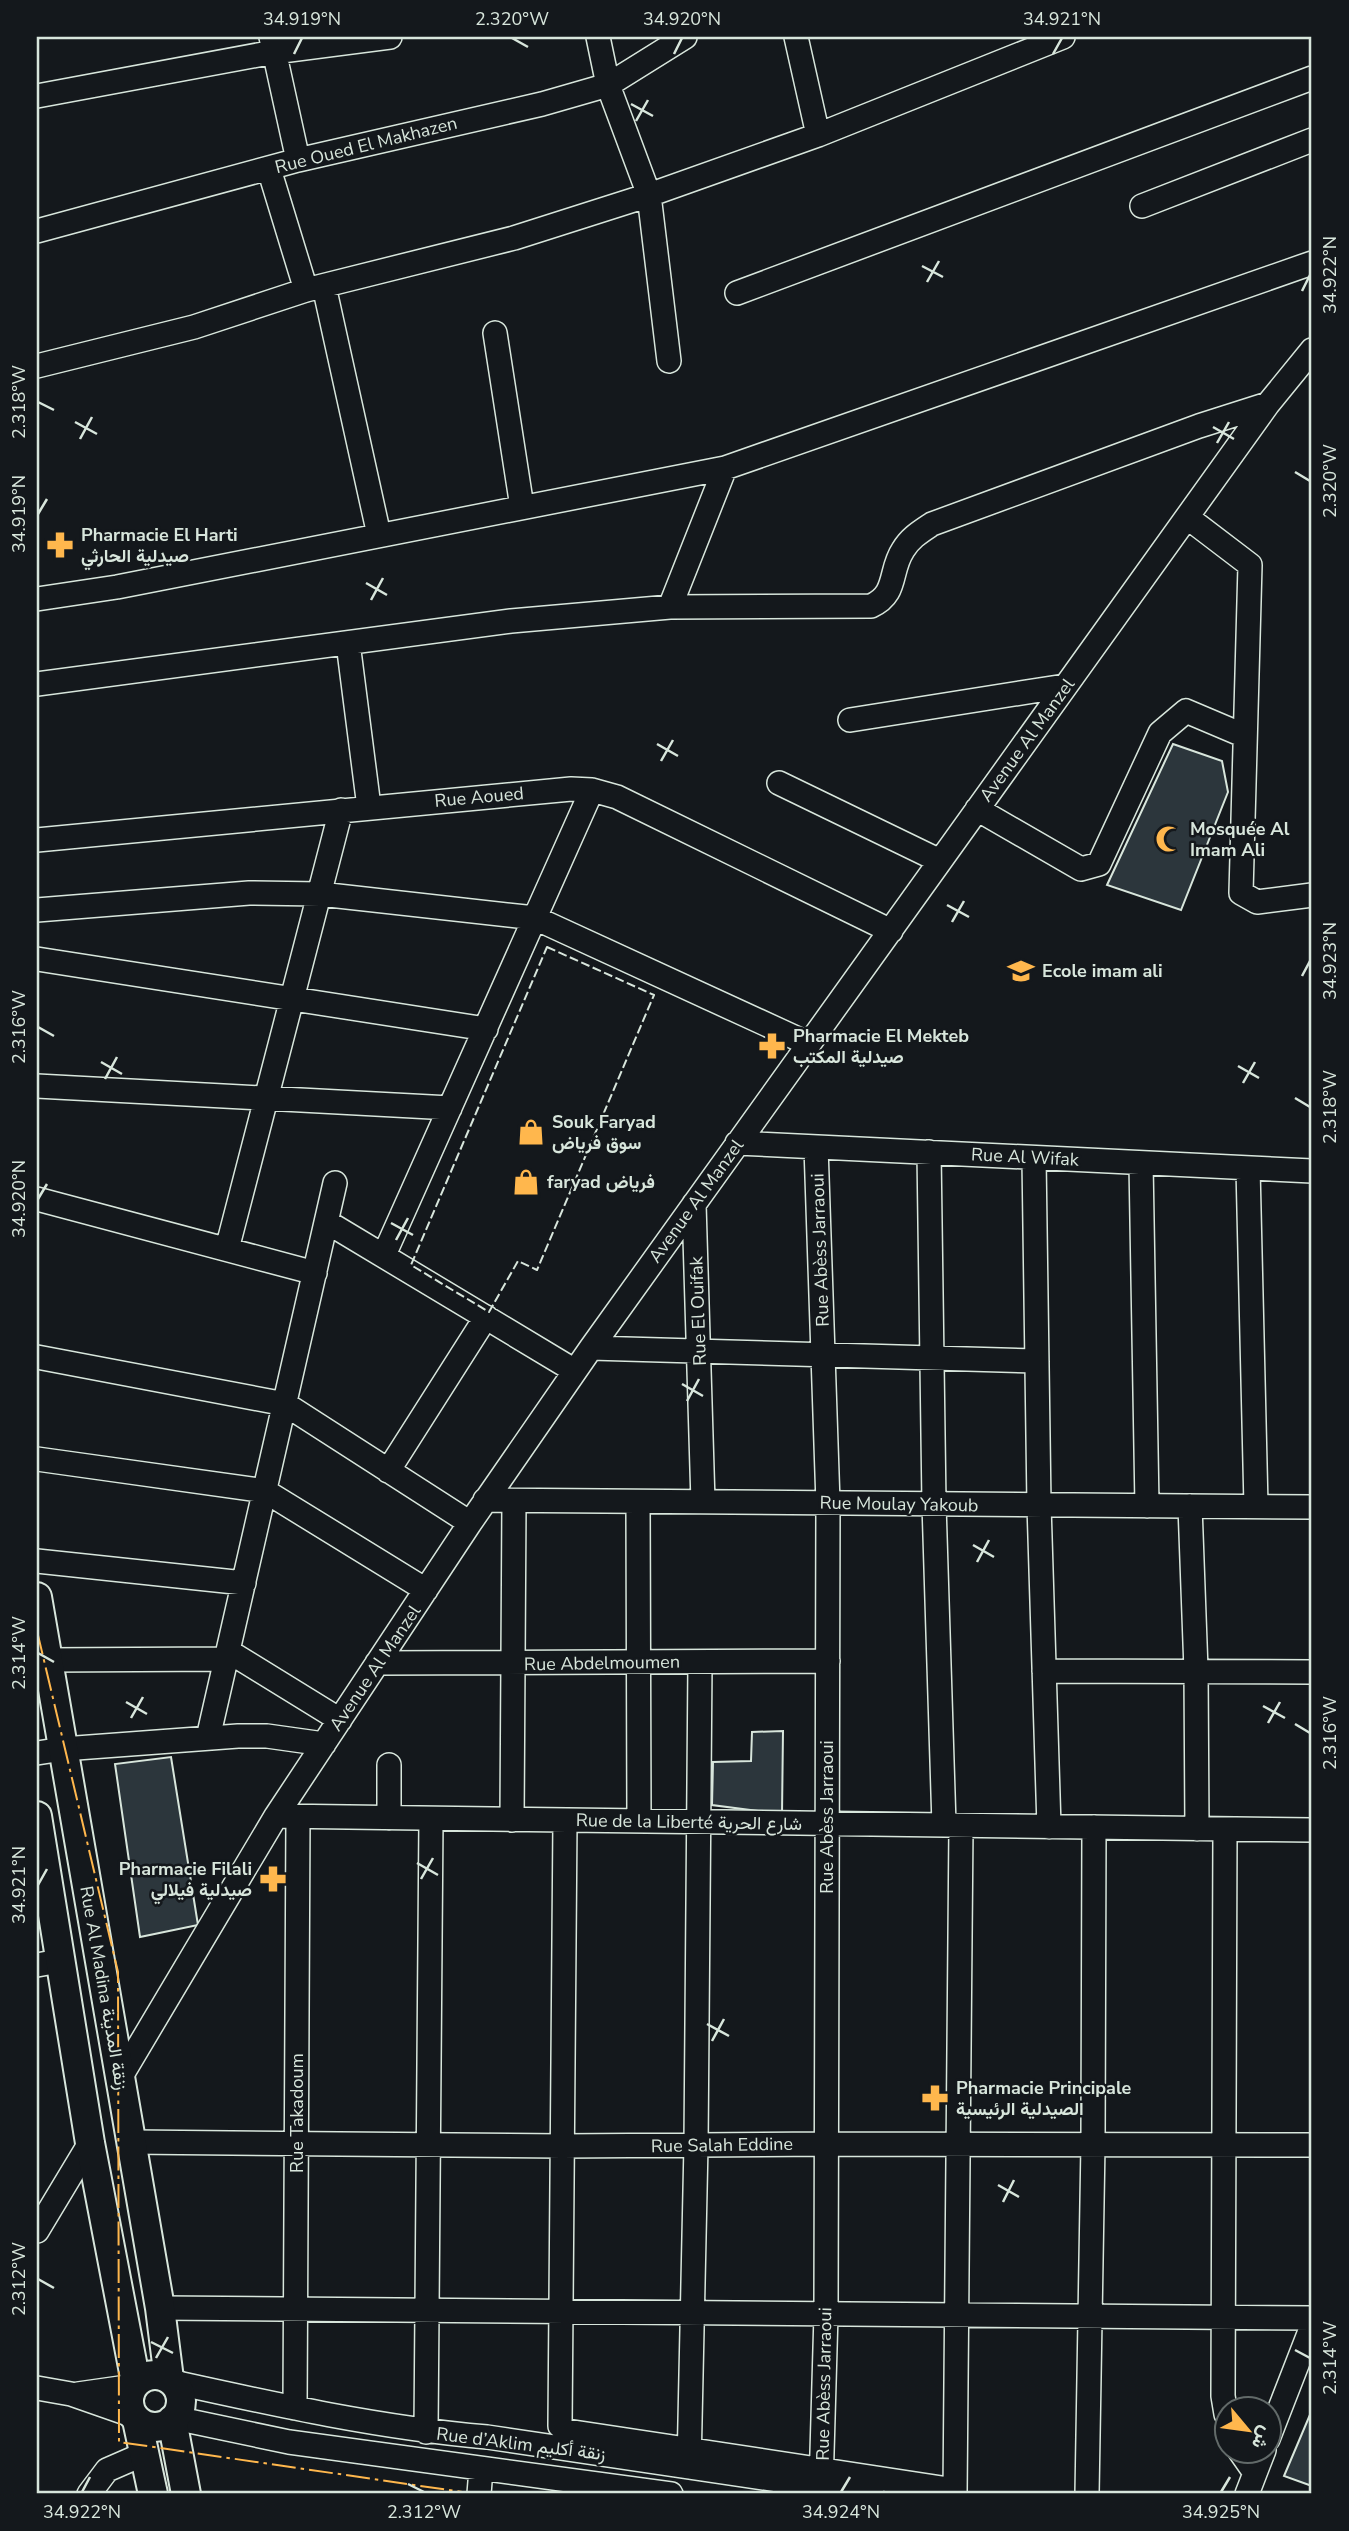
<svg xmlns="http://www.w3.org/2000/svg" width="1349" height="2531" font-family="'Nunito Sans',Vazirmatn,sans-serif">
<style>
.building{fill:#2c363c;stroke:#d8e6dc;stroke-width:2}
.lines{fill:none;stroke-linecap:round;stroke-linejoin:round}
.minor-casing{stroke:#d8e6dc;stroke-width:26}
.major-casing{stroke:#d8e6dc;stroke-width:32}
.minor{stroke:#14181c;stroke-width:23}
.major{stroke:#14181c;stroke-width:28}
.fence{stroke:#d8e6dc;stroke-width:2;stroke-dasharray:9 3.5;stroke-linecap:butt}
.power{stroke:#ffb74d;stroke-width:2;stroke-dasharray:24 5 3.5 5;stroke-linecap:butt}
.ticks{fill:none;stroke:#d8e6dc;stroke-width:2.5}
.labels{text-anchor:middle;stroke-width:5;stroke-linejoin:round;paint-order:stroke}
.street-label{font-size:18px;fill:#d8e6dc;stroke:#14181c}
.poi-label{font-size:18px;font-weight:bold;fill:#d8e6dc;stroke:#14181c;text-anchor:start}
.neatline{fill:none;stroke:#d8e6dc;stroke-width:2.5}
.ticks-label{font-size:18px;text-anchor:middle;fill:#d8e6dc}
</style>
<rect width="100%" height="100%" fill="#14181c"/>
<path class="building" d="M1173 744 1222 761 1228 792 1181 910 1107 885Z
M783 1731 782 1814 712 1805 713 1762 751 1761 752 1732Z
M171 1757 198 1925 140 1937 115 1764Z
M1312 2410V2486L1284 2476Z"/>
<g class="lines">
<g class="minor-casing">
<path id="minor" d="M271 37 298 160
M598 37 608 85 649 195 669 361
M796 37 818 135
M37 96 274 52 390 37
M269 169 306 290
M1142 206 1312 140
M37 231 298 160 542 104 608 85 685 37
M324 286 379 535
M737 293 1312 78
M495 333 522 507
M37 366 194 327 306 290 514 238 649 195 818 135 1063 37
M1187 517 1250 565 1241 893 1257 902 1312 895
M37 599 117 587 725 468 1312 263
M670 607 725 468
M348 643 369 807
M37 684 511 621 670 607 871 606C898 594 889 571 903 550 910 538 920 532 932 524L1199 426 1268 404
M850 720 1065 686
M779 783 940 861
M977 809 1081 869 1099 864 1160 733 1186 711 1245 736
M37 840 571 789 592 790 617 797 891 931
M37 910 249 893 320 894 535 918 809 1044
M37 959 486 1029
M37 1086 450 1108
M737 1143 1312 1171
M816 1147 828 1503 826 2314 821 2487
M929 1152 934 1504 944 1825
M1034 1158 1039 1505 1049 1827
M1141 1163 1147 1506
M1248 1168 1256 1506
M37 1199 315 1273
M694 1204 703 1502
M327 1222 575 1371
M227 1249 341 810
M384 1255 592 790
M591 1348 1037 1361
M37 1357 285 1404 470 1523
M37 1459 265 1491 426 1590
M388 1471 486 1317
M485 1500 1312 1507
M638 1502 639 1821
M1190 1506 1196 1670 1197 1829
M37 1561 244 1583
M228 1651 340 1720
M47 1660 226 1659
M377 1663 828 1661
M1044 1671 1312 1672
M208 1738 335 1183
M37 1753 63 1749 238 1736H267L324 1744
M389 1765V1818
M276 1816 1312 1830
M512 1820 514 1501
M565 1820 560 2426 567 2431 955 2490
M1225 1829 1223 2396 1226 2414
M37 1965 59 1961
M120 2078 276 1816 470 1523 591 1348 1268 404 1312 350
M131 2142 562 2146 825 2144 1312 2145
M37 2231 90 2143
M160 2308 1312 2318
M173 2382C277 2405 381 2428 487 2437L872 2494
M37 2388 71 2394 134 2416
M78 2394 134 2386
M295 2408 298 1817
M175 2418 289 2442 671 2494
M426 2432 431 1819
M1268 2439 1312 2326
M1239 2450 1255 2473
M689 2467 696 2145 700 1662
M89 2494 107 2470 146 2453
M479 2494 481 2469
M955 2494 961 1826
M1087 2494 1093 2144 1094 1827
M1247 2494 1264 2450"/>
</g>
<g class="major-casing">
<path id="major" d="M37 1597 160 2308 169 2379
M37 1816 90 2143 136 2383
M129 2401a26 26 0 1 1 52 0a26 26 0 1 1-52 0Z
M137 2420 153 2494
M172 2420 186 2494"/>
</g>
<use href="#minor" class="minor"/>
<use href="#major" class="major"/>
<path class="fence" d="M547 947 654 995 537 1270 518 1261 489 1312 411 1265Z"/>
<path class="power" d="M37 1631 118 1972 119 2442 476 2494"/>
</g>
<path class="ticks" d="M512 38 528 47M294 54 302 38M674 54 682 38M1053 54 1062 38M631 104 653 116M636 121 648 100M922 266 943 277M927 282 939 261M1302 291 1310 275M38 402 54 410M75 422 97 434M1213 427 1234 439M80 439 92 417M1217 443 1229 422M1295 472 1310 481M38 514 47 499M366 583 387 595M371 600 383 578M657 744 678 756M661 761 673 740M947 905 969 917M952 922 964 901M1302 976 1310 961M38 1027 54 1036M101 1062 122 1074M1238 1066 1259 1078M105 1079 117 1057M1243 1083 1255 1062M1295 1098 1310 1107M38 1199 47 1184M391 1223 413 1235M396 1240 408 1218M682 1384 703 1396M687 1401 699 1379M973 1545 994 1557M977 1562 989 1540M38 1653 54 1662M126 1702 147 1714M1263 1706 1285 1718M131 1718 143 1697M1268 1723 1280 1702M1295 1724 1310 1733M417 1863 438 1875M421 1879 433 1858M38 1885 47 1869M707 2024 729 2036M712 2041 724 2019M998 2185 1019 2197M1003 2202 1014 2180M38 2279 54 2288M151 2342 173 2353M1295 2350 1310 2358M156 2358 168 2337M408 2484 424 2492M82 2492 90 2477M841 2492 850 2477M1221 2492 1230 2477"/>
<defs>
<g id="pharmacy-bare" transform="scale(2.1)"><path d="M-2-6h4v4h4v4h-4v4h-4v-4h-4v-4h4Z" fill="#ffb74d" stroke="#14181c" stroke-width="2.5" paint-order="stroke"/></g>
<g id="mosque-bare" transform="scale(2.1)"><path d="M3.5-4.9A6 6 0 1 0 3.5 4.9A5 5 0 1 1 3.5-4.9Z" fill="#ffb74d" stroke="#14181c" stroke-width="2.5" paint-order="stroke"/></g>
<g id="school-bare" transform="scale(2.1)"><path d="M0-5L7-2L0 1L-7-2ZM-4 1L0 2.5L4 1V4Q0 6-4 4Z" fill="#ffb74d" stroke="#14181c" stroke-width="2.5" paint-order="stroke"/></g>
<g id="shop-bare" transform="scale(2.1)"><path d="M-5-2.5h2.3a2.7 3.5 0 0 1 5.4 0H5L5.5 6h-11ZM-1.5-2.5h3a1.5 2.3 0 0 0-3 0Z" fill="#ffb74d" stroke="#14181c" stroke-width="2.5" paint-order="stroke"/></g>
</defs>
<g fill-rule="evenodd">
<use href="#pharmacy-bare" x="60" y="545"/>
<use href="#mosque-bare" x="1169" y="839"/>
<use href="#school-bare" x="1021" y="971"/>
<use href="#pharmacy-bare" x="772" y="1046"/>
<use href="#shop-bare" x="531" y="1132"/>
<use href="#shop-bare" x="526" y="1182"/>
<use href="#pharmacy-bare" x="273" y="1879"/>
<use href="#pharmacy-bare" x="935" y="2098"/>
</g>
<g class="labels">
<g class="street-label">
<text transform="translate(366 145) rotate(-14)" y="6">Rue Oued El Makhazen</text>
<text transform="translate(1027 740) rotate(-54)" y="6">Avenue Al Manzel</text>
<text transform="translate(479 797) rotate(-5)" y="6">Rue Aoued</text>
<text transform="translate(1025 1157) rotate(3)" y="6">Rue Al Wifak</text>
<text transform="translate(696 1201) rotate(-54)" y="6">Avenue Al Manzel</text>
<text transform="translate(820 1250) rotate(-92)" y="6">Rue Abèss Jarraoui</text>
<text transform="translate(698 1311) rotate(-92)" y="6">Rue El Ouifak</text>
<text transform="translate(899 1504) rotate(1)" y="6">Rue Moulay Yakoub</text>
<text transform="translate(602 1663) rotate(-1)" y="6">Rue Abdelmoumen</text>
<text transform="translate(375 1668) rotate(-56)" y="6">Avenue Al Manzel</text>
<text transform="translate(827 1817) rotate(-90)" y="6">Rue Abèss Jarraoui</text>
<text transform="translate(689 1822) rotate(1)" y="6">Rue de la Liberté شارع الحرية</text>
<text transform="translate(104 1988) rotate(80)" y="6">Rue Al Madina زنقة المدينة</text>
<text transform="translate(297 2113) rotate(-90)" y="6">Rue Takadoum</text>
<text transform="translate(722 2145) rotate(-1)" y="6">Rue Salah Eddine</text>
<text transform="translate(824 2384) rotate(-89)" y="6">Rue Abèss Jarraoui</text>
<text transform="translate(521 2444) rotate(7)" y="6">Rue d’Aklim زنقة أكليم</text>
</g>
<g class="poi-label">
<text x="81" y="541">Pharmacie El Harti<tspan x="81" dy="21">صيدلية الحارثي</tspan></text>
<text x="1190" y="835">Mosquée Al<tspan x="1190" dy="21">Imam Ali</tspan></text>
<text x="1042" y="977">Ecole imam ali</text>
<text x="793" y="1042">Pharmacie El Mekteb<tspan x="793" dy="21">صيدلية المكتب</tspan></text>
<text x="552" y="1128">Souk Faryad<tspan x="552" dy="21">سوق فرياض</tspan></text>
<text x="547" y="1188">faryad فرياض</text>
<text x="252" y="1875" text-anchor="end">Pharmacie Filali<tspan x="252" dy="21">صيدلية فيلالي</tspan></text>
<text x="956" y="2094">Pharmacie Principale<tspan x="956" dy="21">الصيدلية الرئيسية</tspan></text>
</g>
</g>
<rect width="1349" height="2531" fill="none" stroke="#14181c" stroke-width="77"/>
<g transform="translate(1248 2430) rotate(119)"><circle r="33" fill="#14181c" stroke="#626a69" stroke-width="2"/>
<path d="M0-5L12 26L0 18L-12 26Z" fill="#ffb74d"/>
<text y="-10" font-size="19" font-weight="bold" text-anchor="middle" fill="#d8e6dc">ش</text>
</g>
<rect x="38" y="38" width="1272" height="2454" class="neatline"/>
<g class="ticks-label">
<text x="302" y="25">34.919°N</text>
<text x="512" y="25">2.320°W</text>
<text x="682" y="25">34.920°N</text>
<text x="1062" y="25">34.921°N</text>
<text transform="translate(1330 275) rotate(-90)" y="6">34.922°N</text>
<text transform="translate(19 402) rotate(-90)" y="6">2.318°W</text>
<text transform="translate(1330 481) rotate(-90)" y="6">2.320°W</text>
<text transform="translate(19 514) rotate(-90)" y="6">34.919°N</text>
<text transform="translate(1330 961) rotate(-90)" y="6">34.923°N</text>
<text transform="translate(19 1027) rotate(-90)" y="6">2.316°W</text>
<text transform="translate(1330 1107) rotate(-90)" y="6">2.318°W</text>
<text transform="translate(19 1199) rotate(-90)" y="6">34.920°N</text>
<text transform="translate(19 1653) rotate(-90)" y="6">2.314°W</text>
<text transform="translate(1330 1733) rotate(-90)" y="6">2.316°W</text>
<text transform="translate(19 1885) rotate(-90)" y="6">34.921°N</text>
<text transform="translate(19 2279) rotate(-90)" y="6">2.312°W</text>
<text transform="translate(1330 2358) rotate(-90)" y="6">2.314°W</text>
<text x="82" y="2518">34.922°N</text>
<text x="424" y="2518">2.312°W</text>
<text x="841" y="2518">34.924°N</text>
<text x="1221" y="2518">34.925°N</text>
</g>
</svg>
